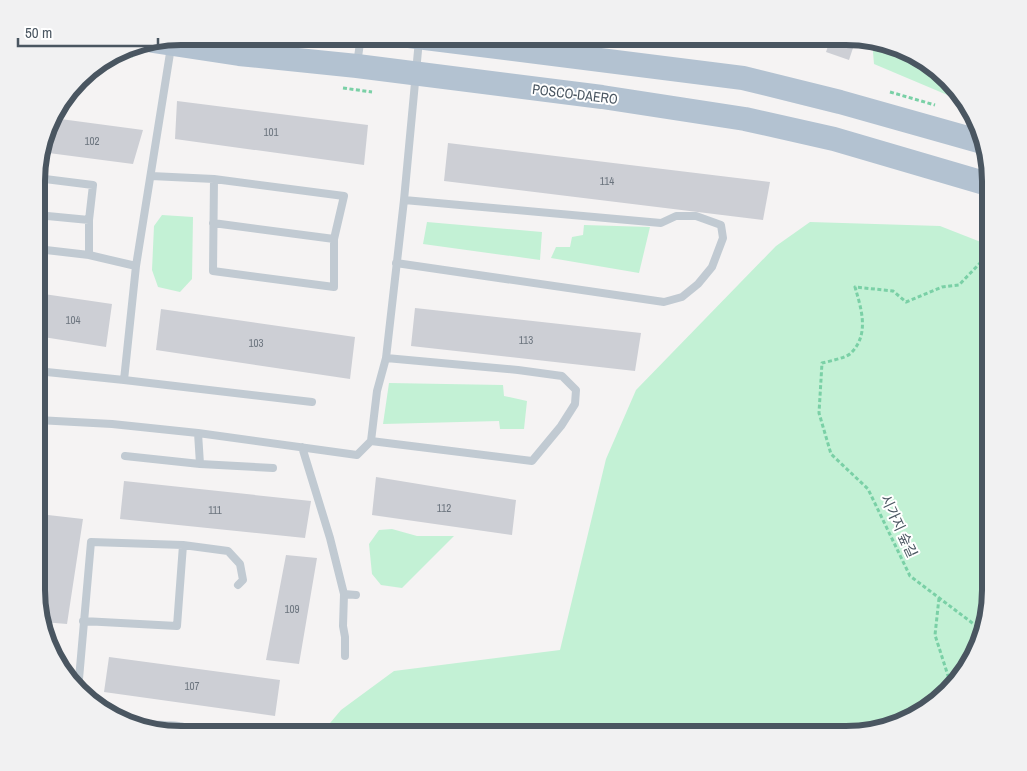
<svg xmlns="http://www.w3.org/2000/svg" width="1027" height="771" font-family="'Archivo Narrow','Noto Sans KR',sans-serif">
<style>
.green{fill:#c3f1d5}
.building{fill:#cdcfd5}
.lines{fill:none;stroke-linecap:round;stroke-linejoin:round}
.path{stroke:#7ad0a6;stroke-width:3;stroke-dasharray:4 2.5;stroke-linecap:butt}
.lane{stroke:#c1cad2;stroke-width:8}
.primary{stroke:#b3c2d1;stroke-width:24}
.labels{text-anchor:middle;stroke-width:4;stroke-linejoin:round;paint-order:stroke}
.number-label{font-size:11px;fill:#6b747e}
.street-label{font-size:14px;fill:#4a5661;stroke:#fff}
.rim{fill:none;stroke:#4a5661;stroke-width:6}
</style>
<rect width="100%" height="100%" fill="#f5f3f3"/>
<path class="green" d="M872 40 901 47 941 72 964 102 874 64Z
M162 215 193 217 192 279 180 292 158 287 152 270 154 226Z
M427 222 542 232 540 260 423 244Z
M810 222 940 226 991 246 990 600 980 646 955 685 910 720 846 735H320L341 710 394 671 560 650 606 459 636 390 776 246Z
M584 225 650 227 639 273 551 258 556 247H570L572 237 583 235Z
M389 383 503 385 504 396 527 401 524 429H500L499 421 383 424Z
M392 529 417 536H454L402 588 381 585 372 574 369 544 379 530Z"/>
<path class="building" d="M831 37H851L856 39 849 60 826 52Z
M177 101 368 125 364 165 175 139Z
M53 118 143 130 133 164 41 152Z
M448 143 770 182 763 220 444 181Z
M37 293 112 304 106 347 37 336Z
M415 308 641 333 635 371 411 346Z
M161 309 355 337 350 379 156 350Z
M376 477 516 500 512 535 372 515Z
M124 481 311 501 305 538 120 519Z
M48 515 83 519 67 624 43 622 37 600V586Z
M286 555 317 558 299 664 266 660Z
M109 657 280 680 275 716 104 692Z"/>
<g class="lines">
<path class="path" d="M118 53 133 56
M343 88 372 92
M890 92 935 105
M939 598 935 635 951 685 958 680
M983 631 910 576 868 489 831 454 819 413 822 363C830 361 846 358 851 353 870 334 861 308 855 287L893 291 906 302 942 287 959 285 981 262 991 258
M946 692 951 685"/>
<path class="lane" d="M171 47 136 266 124 380 312 402
M357 64 361 36
M151 176 214 179 344 196 334 239V287L213 271 214 179
M37 178 93 185 89 220V255
M37 215 89 220
M213 223 334 239
M37 249 89 255 136 266
M396 263 664 302 682 297 698 284 712 267 723 238 721 225 696 216H676L661 223 404 200
M37 371 124 380
M37 420 112 424 198 433 357 455 371 441 377 391 386 358 404 200 419 40
M371 441 532 461 561 426 575 404 576 390 562 376 518 370 386 358
M302 447 330 538 344 594 343 626 345 637V656
M125 456 200 464 198 433
M200 464 273 468
M183 545 228 551 240 564 243 580 238 585
M344 594 356 595
M69 678 79 679 91 542 183 545 177 626 83 621
M79 679V689
M124 723 165 725 166 733
M165 725C177 725 187 726 196 734"/>
<path class="primary" d="M409 36 743 78 840 102 982 142
M153 41 239 54 357 66 602 97 745 119 834 139 991 185"/>
</g>
<g class="labels">
<g class="number-label">
<text x="271" y="136">101</text>
<text x="92" y="145">102</text>
<text x="607" y="185">114</text>
<text x="73" y="324">104</text>
<text x="526" y="344">113</text>
<text x="256" y="347">103</text>
<text x="444" y="512">112</text>
<text x="215" y="514">111</text>
<text x="292" y="613">109</text>
<text x="192" y="690">107</text>
</g>
<g class="street-label">
<text transform="translate(575 94) rotate(7)" y="5">POSCO-DAERO</text>
<text transform="translate(899 526) rotate(65)" y="5">시가지 숲길</text>
</g>
</g>
<path d="M0 0H1027V771H0ZM181 45H846A136 136 0 0 1 982 181V590A136 136 0 0 1 846 726H181A136 136 0 0 1 45 590V181A136 136 0 0 1 181 45Z" fill="#f1f1f2" fill-rule="evenodd"/>
<path class="rim" d="M181 45H846A136 136 0 0 1 982 181V590A136 136 0 0 1 846 726H181A136 136 0 0 1 45 590V181A136 136 0 0 1 181 45Z"/>
<path d="M18 38v8h140v-8" fill="none" stroke="#4a5661" stroke-width="2.5"/>
<text x="25" y="38" font-size="15" fill="#4a5661" stroke="#ffffff" stroke-width="4" paint-order="stroke">50 m</text>
</svg>
